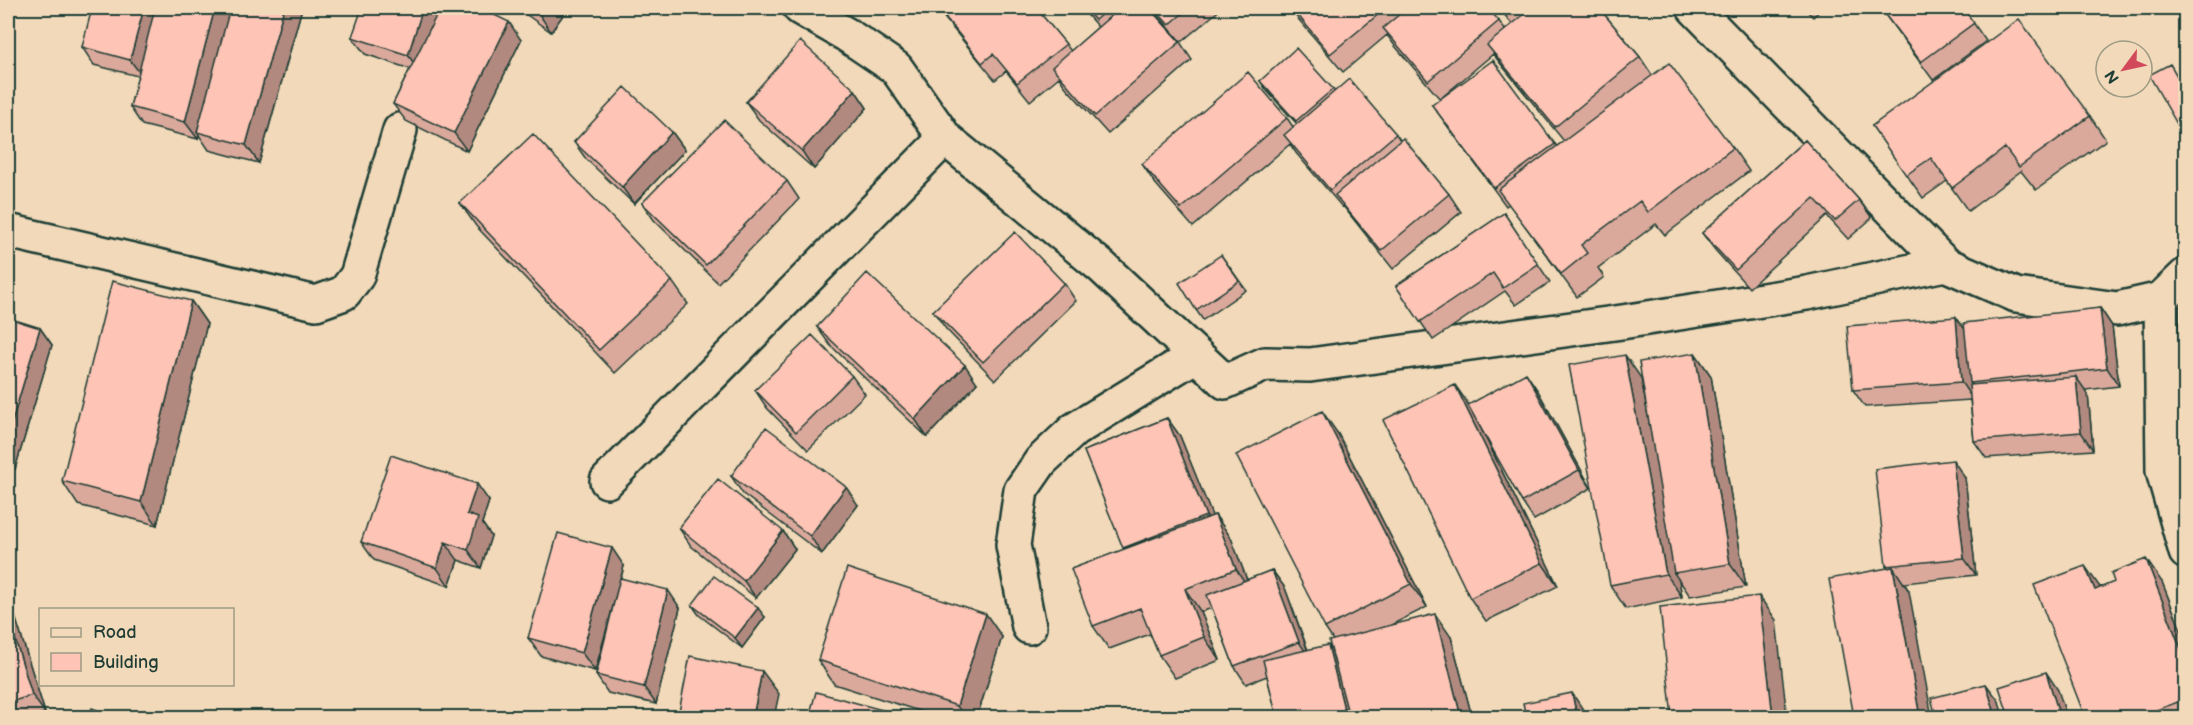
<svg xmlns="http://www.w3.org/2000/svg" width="2193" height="725" font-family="'Balsamiq Sans',sans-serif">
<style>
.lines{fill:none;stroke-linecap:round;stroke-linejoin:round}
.street-casing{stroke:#1f3d34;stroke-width:38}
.street{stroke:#f1d9b9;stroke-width:33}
.wall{fill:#daa99c;stroke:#1f3d34;stroke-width:1.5}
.shaded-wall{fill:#b2897f;stroke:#1f3d34;stroke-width:1.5}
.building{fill:#fec4b5;stroke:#1f3d34;stroke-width:1.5}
</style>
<rect width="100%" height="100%" fill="#f1d9b9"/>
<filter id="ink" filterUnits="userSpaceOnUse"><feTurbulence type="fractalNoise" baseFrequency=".0167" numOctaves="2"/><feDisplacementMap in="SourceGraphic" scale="12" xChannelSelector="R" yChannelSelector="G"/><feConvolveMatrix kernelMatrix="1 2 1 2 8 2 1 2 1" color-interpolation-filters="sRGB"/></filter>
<g filter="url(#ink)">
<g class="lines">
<g class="street-casing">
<path id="street" d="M800 8 847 35 896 68 945 138 1102 267 1225 382 1265 364 1310 365 1622 322 1807 293 1945 264 2016 295 2117 309 2161 299
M1694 8 1945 264
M8 231 316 303 344 293 357 276 400 130
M2186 275 2161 299 2163 471 2186 552
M607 481 945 138
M1029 627 1013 545 1021 490 1041 461 1074 430 1196 355"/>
</g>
<use href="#street" class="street"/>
</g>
<path class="wall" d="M302 8 259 163 209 150 199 135 198 139 142 125 130 107 138 76 94 65 82 47Z
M517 8H568L551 32Z
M937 8H1036L1071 51 1098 27 1081 8H1149L1180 42 1192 60 1108 134 1064 85 1059 77 1030 101 1006 71 995 80 946 20Z
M1152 8H1222L1181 42Z
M1289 8H1397L1401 13 1499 21 1505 30 1512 24 1499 8H1599L1640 57 1652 75 1733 148 1749 171 1665 235 1656 224 1598 268 1604 277 1577 297 1509 204 1506 206 1432 105 1555 144 1557 146 1564 141 1504 68 1493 54 1440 99 1395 46 1387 35 1343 72Z
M1804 8H1823L1813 17Z
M1880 8H1963L1986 41 1933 80Z
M352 37 521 40 467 151 406 121 393 104 410 69 365 54Z
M1260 81 1333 89 1335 92 1396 134 1400 140 1449 194 1461 212 1393 269 1343 206 1342 207 1296 153 1290 144 1193 227 1154 182 1142 164 1287 118 1293 127 1297 124 1267 91Z
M855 90 867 108 814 169 759 120 746 102Z
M2090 116 2106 140 2036 190 2021 171 1968 211 1947 181 1923 198 1872 126Z
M672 132 685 150 634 204 586 159 574 142Z
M1805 140 1859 200 1872 218 1848 239 1827 216 1749 288 1715 250 1702 233Z
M787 181 799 199 718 283 654 220 642 203Z
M460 203 672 281 688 304 615 373 476 226Z
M1504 213 1550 282 1516 305 1505 291 1433 340 1396 286Z
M1221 255 1246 290 1203 320 1196 310Z
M1064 283 1076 301 995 380 946 329 933 311Z
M191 301 207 324 157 525 78 505 62 481Z
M2100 308 2112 326 2119 386 2085 390 2088 394 2093 450 1986 458 1974 441 1970 400 1865 407 1853 390 1956 317 1964 329Z
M8 318 40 328 52 345 15 469 8 467Z
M817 327 977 383 927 437 830 345Z
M1695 353 1711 376 1746 587 1690 596 1679 580 1682 597 1626 609 1610 585 1641 378 1648 412Z
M852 376 865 394 808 450 767 408 755 390Z
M1538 391 1591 488 1534 520 1522 502 1481 428 1558 586 1486 621 1470 598 1469 405Z
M1167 418 1180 436 1212 516 1215 515 1231 538 1247 580 1272 570 1285 588 1308 650H1332L1333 640 1325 628 1338 434 1427 607 1393 624 1451 637 1472 717H1277L1267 676 1246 684 1234 666 1212 608 1201 612 1220 660 1175 678 1159 655 1150 634 1109 649 1093 626 1124 549 1084 451Z
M731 476 858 505 822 554 743 494Z
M1965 478 1976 575 1904 583 1909 591 1886 566Z
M489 501 482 523 491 536 481 568 458 560 449 586 374 560 361 542Z
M679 528 783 531 795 549 756 598 691 546Z
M624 566 621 578 680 608 656 704 608 693 596 675 615 597 595 671 541 656 528 638Z
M2162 582 2186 643V717H2085L2100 587Z
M8 597 10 600 45 713 30 717H8Z
M692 605 765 617 742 648 699 615Z
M1002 637 977 717H938L834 684 818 660Z"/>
<path class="shaded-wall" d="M144 8H161L143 77 130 60Z
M215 8H232L197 132 199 135 198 139 185 122Z
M284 8H302L259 163 246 145Z
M423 8H442L421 73 408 55Z
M543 8H568L551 32 539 14Z
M509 22 521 40 467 151 454 133Z
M855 90 867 108 814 169 802 151Z
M672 132 685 150 634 204 622 187Z
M191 301 207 324 157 525 141 502Z
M2100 308 2112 326 2119 386 2107 368Z
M1956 317 1969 335 1970 383 1972 386 1973 400 1961 382Z
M40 328 52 345 15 469 8 458V435Z
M1695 353 1711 376 1746 587 1730 564Z
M1625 355 1641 378 1677 572 1674 573 1679 580 1682 597 1666 574Z
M965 365 977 383 927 437 915 419Z
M1526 373 1538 391 1591 488 1579 470Z
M2076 377 2088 394 2093 450 2081 432Z
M1455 385 1471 408 1558 586 1542 563Z
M1322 411 1338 434 1427 607 1411 584Z
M1167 418 1180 436 1219 533 1206 516Z
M1953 460 1965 478 1976 575 1964 558Z
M477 484 489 501 482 523 491 536 481 568 468 550 467 514Z
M846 487 858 505 822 554 810 536Z
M1215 515 1231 538 1252 593 1236 569Z
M783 531 795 549 756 598 744 581Z
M445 542 458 560 449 586 437 568Z
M612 548 624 566 595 671 582 653Z
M2146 559 2162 582 2186 643V662Z
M2085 566 2102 590H2095Z
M1893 567 1909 591 1932 717H1920Z
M1272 570 1285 588 1311 660 1299 642Z
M1185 589 1201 612 1220 660 1204 637Z
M668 590 680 608 656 704 644 687Z
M1759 596 1776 620 1787 717H1773Z
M8 597 10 600 45 713 32 695 8 616Z
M758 608 765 617 742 648 735 638Z
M986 614 1002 637 977 717H965L957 706Z
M1435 614 1451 637 1472 717H1461Z
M1328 645 1345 668 1356 717H1346Z
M762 671 779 694 774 717H753Z
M2046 672 2058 690 2067 717H2060Z
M1986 684 1999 701 2003 717H1996Z
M1572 693 1584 711 1585 717H1577Z"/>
<path class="building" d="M92 8H144L130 60 82 47Z
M155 8H215L185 122 130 107Z
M230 8H284L246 145 197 132Z
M362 8H423L408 55 352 37Z
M440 8H480L509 22 454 133 393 104Z
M530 8H543L539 14Z
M938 8H1036L1066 44 1017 83 993 54 982 63Z
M1084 8H1109L1095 20Z
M1120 8H1149L1180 42 1095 116 1052 67Z
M1154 8H1189L1169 25Z
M1292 8H1386L1330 54Z
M1407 8H1488L1499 21 1428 81 1383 28Z
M1500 8H1515L1506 15Z
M1532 8H1599L1640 57 1555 127 1487 45Z
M1880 8H1963L1974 23 1921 62Z
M2019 19 2090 116 2019 167 2005 148 1952 188 1931 158 1906 175 1872 126Z
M800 41 855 90 802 151 746 102Z
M1296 48 1333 89 1296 121 1260 81Z
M1493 60 1555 144 1494 188 1432 105Z
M1669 63 1733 148 1648 212 1640 201 1581 245 1587 253 1561 274 1498 190Z
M2170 64 2186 91V136H2184L2149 75Z
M1248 72 1287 118 1181 209 1142 164Z
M1349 79 1396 134 1330 190 1284 135Z
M625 87 672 132 622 187 574 142Z
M724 120 787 181 706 265 642 203Z
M533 134 672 281 599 350 460 203Z
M1403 138 1449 194 1381 251 1335 195Z
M1805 140 1859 200 1835 221 1814 198 1736 270 1702 233Z
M1504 213 1538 264 1503 288 1493 273 1420 322 1396 286Z
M1015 232 1064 283 983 362 933 311Z
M1221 255 1239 281 1196 310 1179 283Z
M867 273 965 365 915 419 817 327Z
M112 281 191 301 141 502 62 481Z
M2100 308 2107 368 1970 383 1964 323Z
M1956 317 1961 382 1853 390 1847 326Z
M8 318 40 328 8 435Z
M812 335 852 376 796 432 755 390Z
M1695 353 1730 564 1674 573 1639 362Z
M1625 355 1666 574 1610 585 1569 365Z
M1526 373 1579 470 1522 502 1468 405Z
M2076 377 2081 432 1974 441 1969 385Z
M1455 385 1542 563 1470 598 1383 420Z
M1322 411 1411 584 1325 628 1236 455Z
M1167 418 1206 516 1123 548 1084 451Z
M766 427 846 487 810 536 731 476Z
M391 455 477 484 467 514 478 518 468 550 445 542 437 568 361 542Z
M1953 460 1964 558 1886 566 1875 469Z
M718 479 783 531 744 581 679 528Z
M1215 515 1236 569 1185 589 1204 637 1159 655 1140 608 1093 626 1071 569Z
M558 533 612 548 582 653 528 638Z
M2146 559 2186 662V699L2138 717H2085L2034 585 2085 566 2095 590 2114 582 2111 573Z
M1893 567 1920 717H1854L1829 579Z
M847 568 986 614 957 706 818 660Z
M1272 570 1299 642 1234 666 1207 595Z
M714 576 758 608 735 638 692 605Z
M620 578 668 590 644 687 596 675Z
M1759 596 1773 717H1672L1660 607Z
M1435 614 1461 717H1349L1329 641Z
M8 616 32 695 8 703Z
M1328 645 1346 717H1277L1263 660Z
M690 656 762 671 753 717H678Z
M2046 672 2060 717H2009L1999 687Z
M1986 684 1996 717H1936L1931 698Z
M816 692 908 717H809Z
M1572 693 1577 717H1526L1523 703Z
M92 708 115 717H88Z"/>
</g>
<rect width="2193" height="725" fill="none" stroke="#f1d9b9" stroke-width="30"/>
<rect x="15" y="15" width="2163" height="695" fill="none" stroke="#1f3d34" stroke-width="2" filter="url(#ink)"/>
<rect x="39" y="608" width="195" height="78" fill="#f1d9b9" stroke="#9d9b84" stroke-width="1.5"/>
<rect x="51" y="628" width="30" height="9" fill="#f1d9b9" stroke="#9d9b84" stroke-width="1.5"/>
<text x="93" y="638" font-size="18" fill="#1f3d34">Road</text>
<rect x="51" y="653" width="30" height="18" fill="#fec4b5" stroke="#9d9b84" stroke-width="1.5"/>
<text x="93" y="668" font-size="18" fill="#1f3d34">Building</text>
<g transform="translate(2124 69) rotate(237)"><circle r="28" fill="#f1d9b9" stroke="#9d9b84" stroke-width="1.5"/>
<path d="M0-4.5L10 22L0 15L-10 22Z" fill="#d1495b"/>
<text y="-9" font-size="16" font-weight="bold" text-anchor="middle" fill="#1f3d34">N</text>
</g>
</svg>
